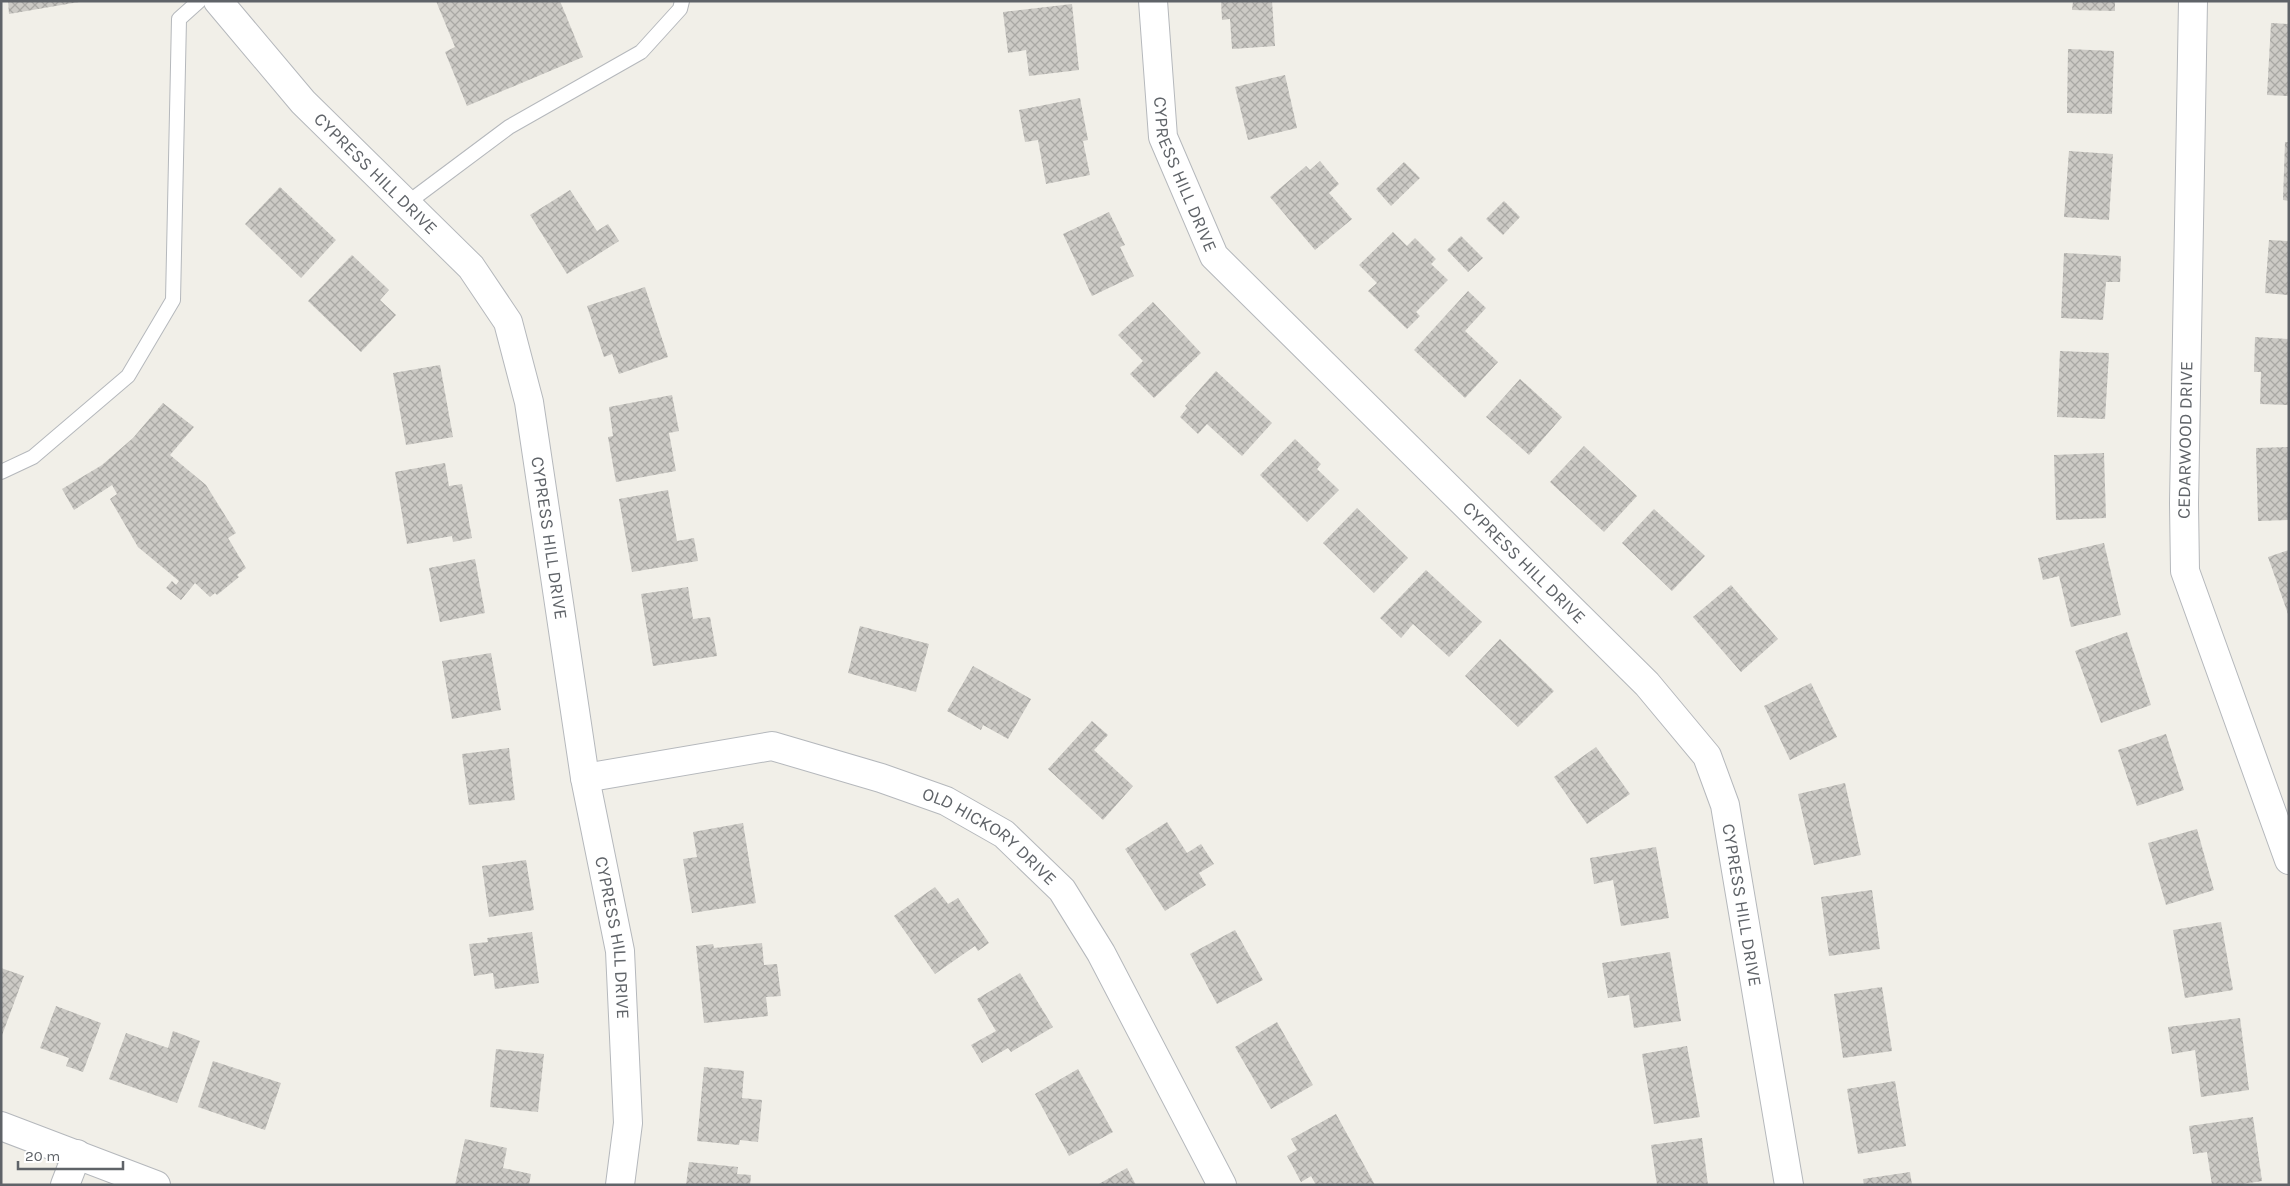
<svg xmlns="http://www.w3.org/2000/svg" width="2290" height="1186" font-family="Karla,sans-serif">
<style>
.building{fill:url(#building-cross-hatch)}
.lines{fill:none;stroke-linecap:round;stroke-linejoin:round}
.service-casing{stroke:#b5b8bc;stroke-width:16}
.minor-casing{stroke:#b5b8bc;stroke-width:30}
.service{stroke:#fff;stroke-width:14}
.minor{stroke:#fff;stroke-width:28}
.labels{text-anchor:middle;stroke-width:5;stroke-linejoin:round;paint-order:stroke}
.street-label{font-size:18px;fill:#5f6368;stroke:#fff}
</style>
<defs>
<pattern id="building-cross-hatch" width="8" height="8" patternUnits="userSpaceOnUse" patternTransform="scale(1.25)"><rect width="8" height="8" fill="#cccac5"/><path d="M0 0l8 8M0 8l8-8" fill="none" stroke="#a9a8a4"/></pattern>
</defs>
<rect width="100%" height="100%" fill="#f1efe8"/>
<path class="building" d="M8 1H79V2L9 14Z
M436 1H560L583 57 467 106 445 52 455 47Z
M1221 1H1272L1275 46 1232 49 1230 19 1222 20Z
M2073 1H2115V11L2072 10Z
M1072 4 1079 70 1029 76 1026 50 1008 53 1003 12Z
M2271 23 2289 24V96L2267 95Z
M2068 49 2114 51 2112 114 2067 113Z
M1285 75 1297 128 1248 140 1235 87Z
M1080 98 1088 140 1083 141 1090 175 1046 184 1038 140 1025 142 1019 110Z
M2285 142H2289V201L2283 200Z
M2069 151 2113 154 2109 220 2064 217Z
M1320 161 1339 184 1329 193 1352 219 1315 250 1270 197 1306 166 1310 170Z
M1404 162 1420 178 1391 206 1376 189Z
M280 187 336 240 301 278 245 224Z
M570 190 597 231 608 224 619 241 567 274 530 215Z
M1504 201 1520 217 1503 235 1486 219Z
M1109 212 1125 245 1120 247 1134 276 1092 296 1063 234Z
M1393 232 1407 246 1415 238 1436 259 1431 264 1448 280 1416 312 1420 316 1407 329 1368 291 1377 283 1359 265Z
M1461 236 1483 258 1468 272 1447 250Z
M2269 240 2289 241V295L2265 293Z
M2064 253 2121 256 2120 282H2106L2103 320 2061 318Z
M352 255 389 290 380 300 396 315 361 352 308 301Z
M645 287 668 357 619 374 612 354 604 357 587 306Z
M1468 291 1486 308 1465 331 1498 362 1465 398 1414 350Z
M1153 302 1201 353 1154 398 1130 374 1143 361 1118 335Z
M2255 337 2289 339V405L2260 404 2261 372H2254Z
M2060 351 2109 353 2105 419 2057 417Z
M440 365 453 437 406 445 393 373Z
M1216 371 1272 423 1242 456 1207 424 1198 434 1180 417 1187 408 1185 406Z
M1520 379 1562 417 1529 455 1486 417Z
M672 395 679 431 669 433 676 471 616 482 608 437 613 436 609 407Z
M163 403 194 427 170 455 206 485 236 533 228 538 246 568 237 575 239 577 217 595 215 593 210 597 195 583 181 600 166 588 172 581 176 585 179 581 138 547 110 499 117 494 112 485 74 510 62 489 102 465 133 438Z
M1295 439 1321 464 1317 469 1339 490 1307 522 1260 475Z
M1584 446 1637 496 1604 532 1550 482Z
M2289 447V520L2258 521 2256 448Z
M2104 453 2106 518 2056 520 2054 455Z
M445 463 449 486 462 484 472 538 453 542 452 536 407 544 395 472Z
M668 490 677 541 694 538 698 561 632 572 619 499Z
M1357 508 1408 558 1374 593 1323 543Z
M1654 509 1705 556 1672 591 1622 543Z
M2104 543 2121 615 2071 627 2059 576 2043 580 2038 558Z
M2289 550V614H2288L2268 557Z
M475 559 485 613 440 622 429 568Z
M1426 570 1482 622 1449 657 1413 624 1401 638 1380 618Z
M1731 585 1778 639 1741 672 1693 617Z
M688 587 693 619 710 617 717 656 653 666 641 594Z
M860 626 929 644 916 692 848 673Z
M2127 632 2151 705 2101 723 2075 651Z
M1500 639 1554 691 1518 727 1465 676Z
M491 653 501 710 452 719 442 661Z
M973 666 1031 699 1008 739 983 725 981 730 947 711Z
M1811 683 1837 737 1790 760 1764 706Z
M1092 721 1108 735 1094 750 1133 786 1103 820 1048 769Z
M2166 734 2184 790 2137 806 2118 750Z
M1596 747 1630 794 1587 824 1554 777Z
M509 748 515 800 469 805 462 754Z
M1845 783 1861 855 1814 865 1798 794Z
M1167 822 1187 853 1201 844 1214 864 1199 873 1206 885 1165 911 1125 849Z
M743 823 756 903 692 913 683 859 697 857 693 832Z
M2197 829 2214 890 2166 905 2148 843Z
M1656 847 1669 918 1621 926 1613 880 1594 884 1590 858Z
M526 860 534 910 489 917 482 866Z
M935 887 948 904 958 898 989 943 978 951 975 946 935 974 894 916Z
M1872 890 1880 949 1829 956 1821 897Z
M2221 922 2233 990 2185 998 2173 930Z
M1235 930 1263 980 1217 1004 1190 954Z
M532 932 539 983 495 989 493 973 474 976 469 944 488 942 487 938Z
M762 943 764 965 777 964 781 996 766 997 768 1016 704 1023 696 946 713 944 714 948Z
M1670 952 1681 1021 1634 1028 1629 995 1608 998 1602 963Z
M1 968 24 976 1 1038Z
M1020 973 1053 1027 1011 1052 1008 1048 982 1063 971 1045 996 1031 977 999Z
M1882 987 1892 1051 1843 1058 1834 994Z
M56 1006 101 1023 83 1072 66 1066 69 1058 40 1048Z
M2240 1018 2249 1090 2201 1097 2195 1050 2172 1054 2168 1027Z
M1277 1022 1313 1085 1271 1109 1235 1047Z
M173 1031 200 1041 177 1103 109 1079 126 1033 168 1048Z
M1687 1046 1700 1117 1654 1124 1642 1054Z
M496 1049 544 1054 538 1112 490 1107Z
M213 1061 281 1083 265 1130 198 1107Z
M704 1067 744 1071 742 1098 762 1100 758 1142 740 1140 739 1145 697 1141Z
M1078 1069 1113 1132 1069 1156 1035 1094Z
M1895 1081 1906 1146 1858 1154 1847 1089Z
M1336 1114 1375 1185H1316L1311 1176 1301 1182 1287 1156 1297 1150 1291 1139Z
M2253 1117 2262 1181 2237 1185H2212L2207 1152 2193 1154 2189 1126Z
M1702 1138 1708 1185H1657L1651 1145Z
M465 1139 507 1148 503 1168 531 1174 529 1185H455Z
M689 1162 738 1167 737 1174 751 1175 750 1185H686Z
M1127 1168 1136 1185H1097Z
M1910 1172 1912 1185H1864L1863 1179Z"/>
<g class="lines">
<g class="service-casing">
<path id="service" d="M406 204 509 127 641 52 680 9 682 1
M1 472 33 457 128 376 173 300 179 19 199 1"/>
</g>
<g class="minor-casing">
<g id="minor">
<path id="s1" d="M218 1 303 102 471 267 508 322 529 402 585 778 620 951 628 1123 620 1185"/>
<path id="s2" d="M1153 1 1163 137 1214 256 1647 684 1707 756 1725 805 1789 1185"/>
<path d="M2193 1 2184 503 2185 571 2289 860"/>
<path id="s3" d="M585 778 772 746 881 778 946 801 1004 834 1062 890 1101 953 1222 1185"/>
<path d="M1 1126 156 1185"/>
<path d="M65 1185 77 1154"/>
</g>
</g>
<use href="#service" class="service"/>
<use href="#minor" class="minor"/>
</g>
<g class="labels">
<g class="street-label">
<text dy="6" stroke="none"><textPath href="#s1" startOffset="234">CYPRESS HILL DRIVE</textPath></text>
<text dy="6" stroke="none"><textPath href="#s2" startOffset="178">CYPRESS HILL DRIVE</textPath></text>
<text transform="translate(2185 440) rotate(-89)" y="6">CEDARWOOD DRIVE</text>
<text dy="6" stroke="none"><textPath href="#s1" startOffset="654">CYPRESS HILL DRIVE</textPath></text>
<text dy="6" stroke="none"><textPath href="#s2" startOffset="702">CYPRESS HILL DRIVE</textPath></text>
<text dy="6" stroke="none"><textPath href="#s3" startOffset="428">OLD HICKORY DRIVE</textPath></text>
<text dy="6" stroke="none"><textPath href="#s2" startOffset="1122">CYPRESS HILL DRIVE</textPath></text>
<text dy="6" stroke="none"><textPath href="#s1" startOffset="1059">CYPRESS HILL DRIVE</textPath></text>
</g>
</g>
<rect width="2290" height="1186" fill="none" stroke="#5f6368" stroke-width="5"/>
<path d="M18 1161v8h105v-8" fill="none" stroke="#5f6368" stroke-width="2.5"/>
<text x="25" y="1161" font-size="15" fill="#5f6368" stroke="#ffffff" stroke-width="4" paint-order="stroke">20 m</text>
</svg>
